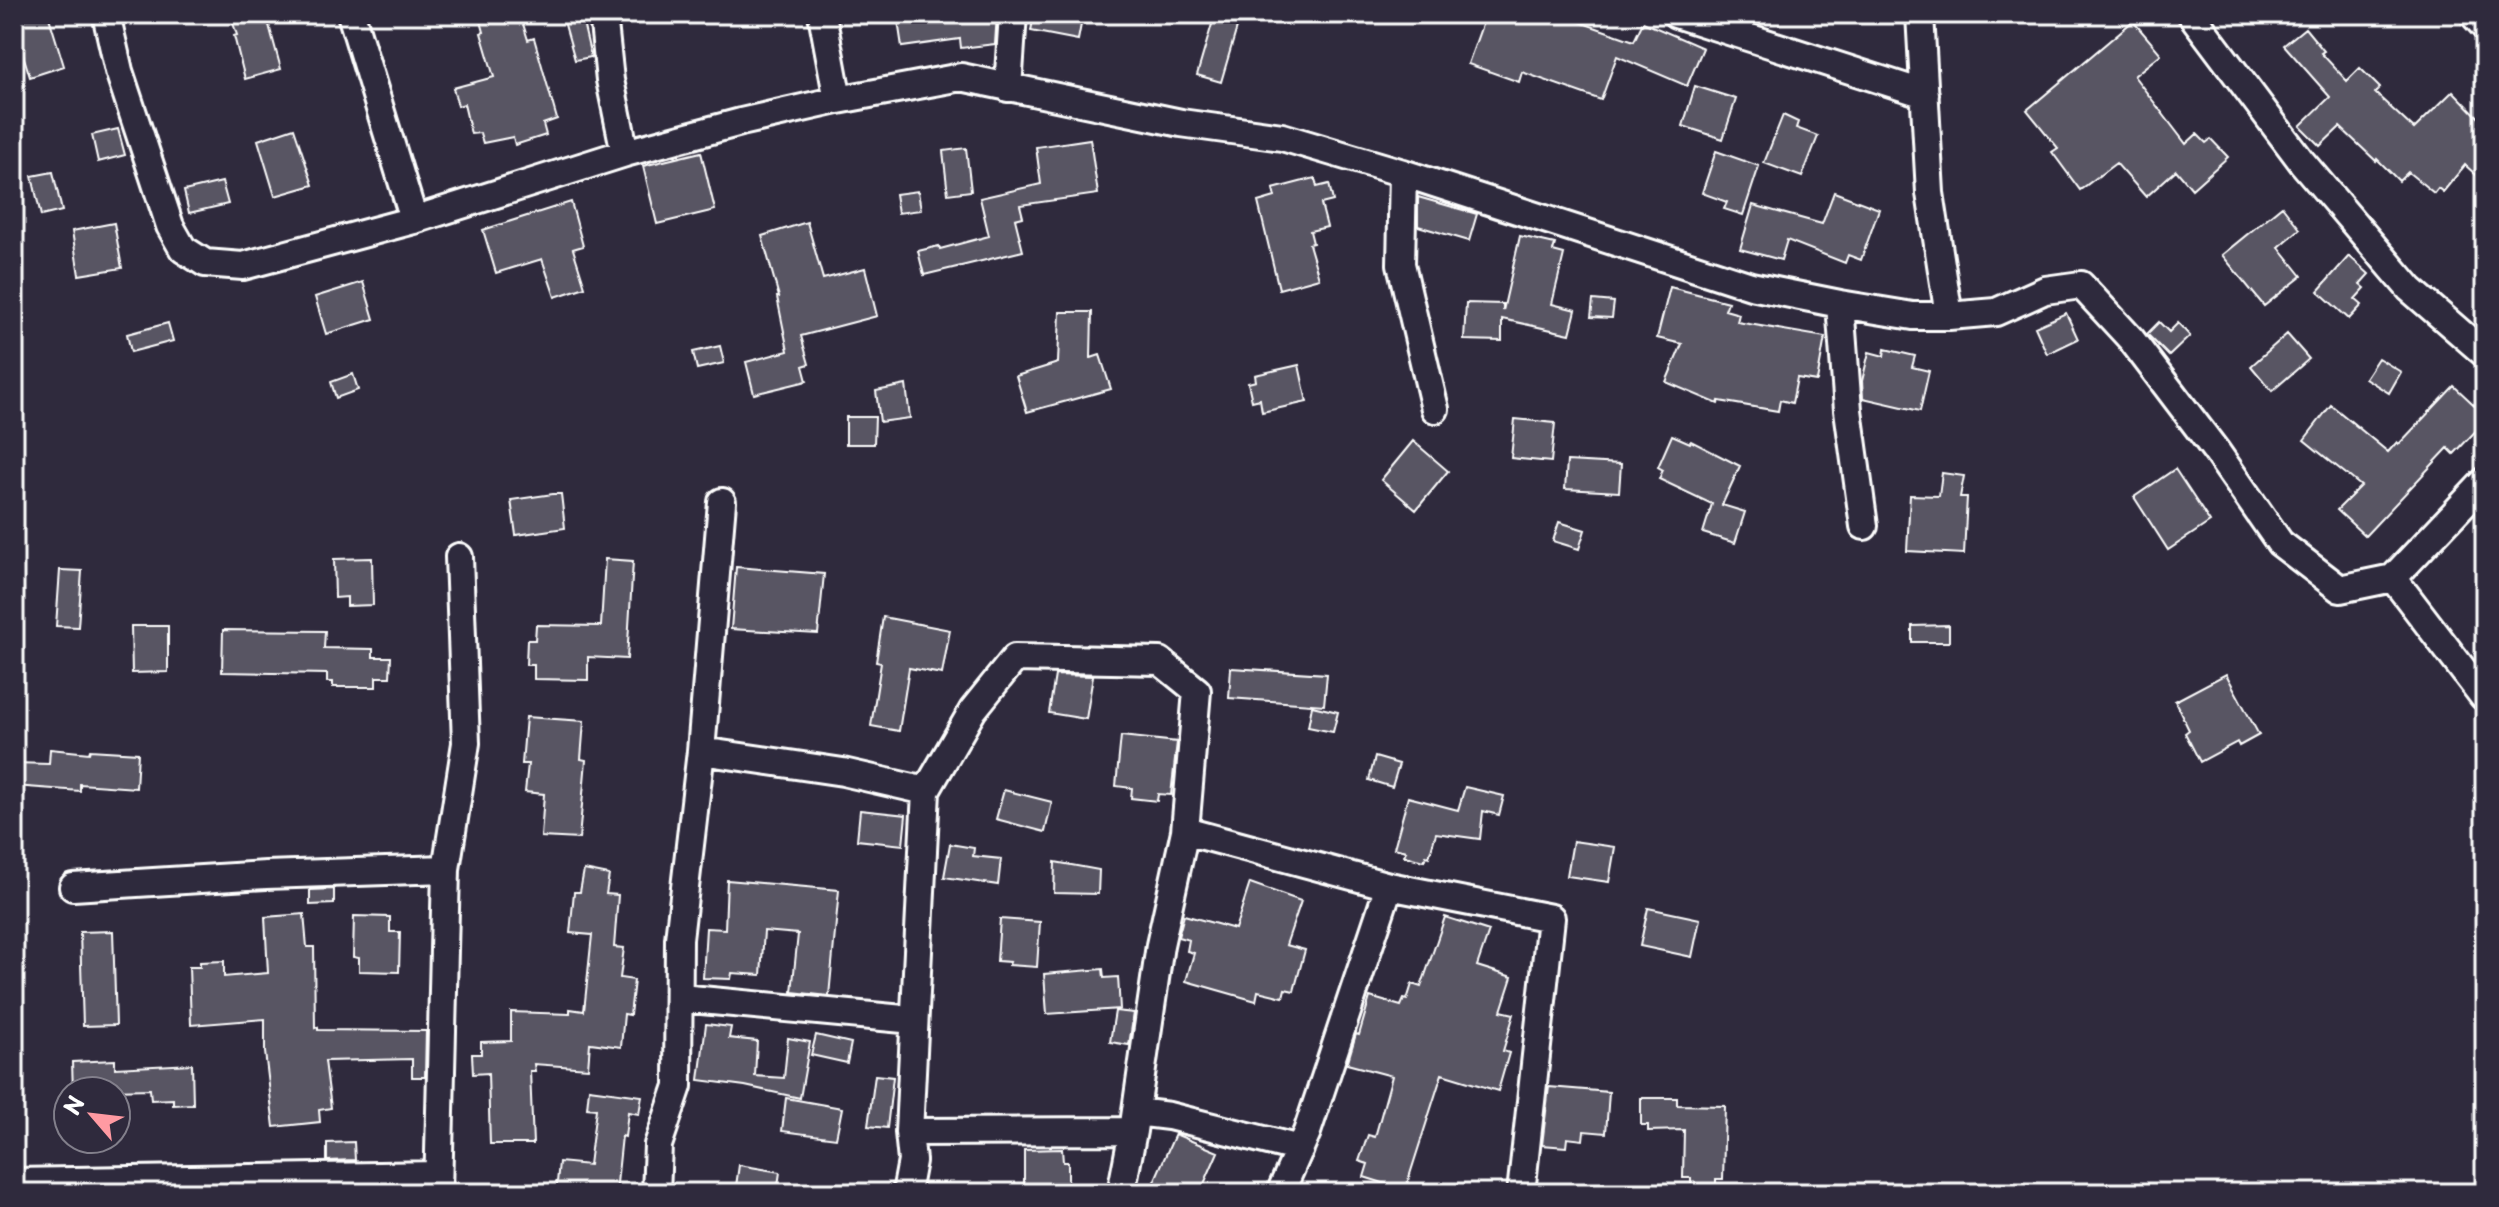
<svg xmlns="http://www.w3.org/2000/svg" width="2499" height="1207" font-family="'Playpen Sans',sans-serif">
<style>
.building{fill:#595564;stroke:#fff;stroke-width:2}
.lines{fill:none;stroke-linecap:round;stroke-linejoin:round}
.street-casing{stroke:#fff;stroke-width:32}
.street{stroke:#2f2a3d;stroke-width:26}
</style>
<rect width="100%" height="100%" fill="#2f2a3d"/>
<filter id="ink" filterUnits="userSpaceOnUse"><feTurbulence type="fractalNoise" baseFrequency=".0125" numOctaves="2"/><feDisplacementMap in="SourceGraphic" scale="16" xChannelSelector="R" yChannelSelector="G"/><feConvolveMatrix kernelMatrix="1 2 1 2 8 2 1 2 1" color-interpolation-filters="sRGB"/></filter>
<g filter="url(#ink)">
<path class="building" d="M15 14H48L64 66 30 77 18 39 20 38Z
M230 14H266L281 69 245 79 234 36 237 35Z
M479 14H520L528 40 534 38 557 119 543 124 546 135 515 145 513 137 483 143 480 133 471 134 464 104 458 106 453 88 494 77 481 33 484 32Z
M562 14H581L591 57 575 60Z
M897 14H997L995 44 961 48 960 39 902 47Z
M1034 14H1083L1078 40 1031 31Z
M1215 14H1241L1221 82 1197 75Z
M1486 14H1557L1634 41 1643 22 1703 48 1687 86 1617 56 1601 100 1522 72 1519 82 1468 64Z
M2133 21 2161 54 2134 76 2186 144 2197 134 2206 143 2211 139 2228 157 2192 189 2176 170 2146 197 2116 163 2080 190 2052 152 2058 148 2027 110Z
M2305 28 2324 51 2321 53 2347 81 2360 68 2380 88 2375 93 2414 129 2453 91 2485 124V183L2465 165 2443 192 2438 188 2434 193 2408 172 2399 181 2377 159 2376 161 2340 127 2320 146 2300 126 2330 97 2284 45Z
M1695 86 1736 99 1723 139 1683 126Z
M1783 115 1798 122 1796 128 1818 136 1802 177 1764 163Z
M294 128 313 185 275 196 258 140Z
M118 129 125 155 98 162 92 135Z
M1090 139 1098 194 1020 205 1023 217 1015 219 1023 251 924 275 918 251 939 246 940 249 989 236 980 198 1041 184 1036 147Z
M966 148 971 191 948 194 943 151Z
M1716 151 1759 166 1743 215 1724 209 1727 202 1702 193Z
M701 152 715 210 657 224 643 166Z
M53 172 62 211 41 216 32 176Z
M1315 178 1317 187 1329 184 1333 201 1321 204 1327 227 1310 231 1313 243 1309 244 1319 278 1279 289 1258 202 1275 197 1273 189Z
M222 182 228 204 189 213 184 191Z
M918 191 921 210 898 213 895 194Z
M1834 192 1879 209 1861 260 1848 255 1845 263 1787 240 1781 260 1740 249 1753 205 1822 224Z
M1418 197 1477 214 1469 241 1418 226Z
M571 202 583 246 573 249 585 287 555 297 542 259 496 273 483 230Z
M2282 206 2300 229 2279 247 2302 276 2264 306 2222 255Z
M807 222 823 279 865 268 877 316 801 336 809 364 803 366 807 381 754 394 746 362 788 351 777 297H779L762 236Z
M114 223 122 268 79 275 72 231Z
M1520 236 1555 244 1553 251 1564 254 1552 304 1576 310 1570 334 1502 319V341L1464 340 1466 303 1503 304V311Z
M2349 256 2369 274 2360 284 2365 288 2355 299 2362 305 2349 319 2318 291Z
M363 282 374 319 326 334 315 297Z
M1670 287 1728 302 1725 310 1739 314 1737 322 1825 337 1817 381 1797 378 1792 403 1780 400 1778 411 1719 401 1718 404 1666 382 1682 344 1657 338Z
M1593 300 1614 302 1612 318 1591 317Z
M1060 312H1092L1091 358 1100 355 1111 389 1027 412 1016 376 1058 363Z
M2066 313 2078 339 2047 354 2035 327Z
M2159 322 2169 332 2178 323 2190 336 2169 356 2147 334Z
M168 323 173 341 131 352 127 334Z
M2287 334 2309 359 2272 391 2251 366Z
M720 346 724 363 697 369 693 352Z
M1885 349 1915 356 1912 367 1929 371 1920 411 1863 398 1862 381 1869 352 1884 356Z
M2378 358 2401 372 2389 393 2365 378Z
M1299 365 1307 402 1262 412 1260 399 1252 401 1248 383 1256 381 1255 375Z
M353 374 358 390 336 398 331 382Z
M906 385 910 418 880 422 876 391Z
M2454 386 2485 415V421L2454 454 2448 448 2365 536 2337 510 2361 486 2304 440 2331 405 2388 452 2397 442 2399 444Z
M846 417H875L874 444H846Z
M1515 419 1555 423 1551 462 1511 458Z
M1672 435 1690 443 1691 441 1740 466 1722 505 1745 512 1735 543 1703 533 1712 504 1659 479 1663 470 1658 467Z
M1413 441 1448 471 1416 510 1381 480Z
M1567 461 1621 464 1619 492 1565 489Z
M2175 469 2210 522 2168 550 2134 497Z
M1942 473 1964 476 1960 497H1967L1964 554 1907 551 1910 495 1939 496Z
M553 494H561L565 528 516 535 511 500Z
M1559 522 1585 530 1579 549 1553 541Z
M372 558 373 605 347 606V597L335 598 334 559Z
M605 559 633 561 627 659 588 657V680L534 679V665H526L527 640H535L536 625 601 626Z
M736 567 824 574 818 634 731 629Z
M60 570 82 571 78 627 56 626Z
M883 617 950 630 942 674 909 668 899 731 871 726 881 663 876 662Z
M1949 625V642H1912V626Z
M131 626H168V672L132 673Z
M223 630 325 631 324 648 373 649V657H391L390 677H376V687H333V682H327V674L222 672Z
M1231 668 1327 674 1324 705 1229 698Z
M2226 674 2259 735 2239 746 2237 742 2200 762 2185 733 2189 730 2175 701Z
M1055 675 1093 676 1086 719 1049 713Z
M1312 706 1338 712 1333 732 1308 727Z
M526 717 584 721 581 759 586 760 579 839 541 837 544 794 525 792 528 764H522Z
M1121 736 1177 742 1171 795 1158 794 1157 801 1131 798 1132 788 1116 786Z
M50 749 89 753 90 750 138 753 136 788 80 784V791L14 786V763L49 764Z
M1375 757 1399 764 1392 787 1369 780Z
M1465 787 1504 796 1499 815 1483 811 1480 839 1436 833 1429 857 1426 856 1424 861 1404 856 1406 851 1394 848 1408 797 1458 810Z
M1004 790 1052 802 1045 832 996 819Z
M860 810 906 815 903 845 857 840Z
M1573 841 1615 847 1609 882 1567 876Z
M950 844 974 848 973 856 1001 859 998 885 944 877Z
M1055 862 1099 870 1098 894 1054 893Z
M584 870 609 875 606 894 618 895 614 947 624 948 620 978 634 980 630 1015 624 1014 621 1047 590 1043 588 1068 534 1064 535 1071H530L533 1144H490L488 1073 473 1074 472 1054H481V1042L511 1041V1012L570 1014V1009L584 1011 592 935 570 933 574 892H580Z
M727 880 839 890 829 996 792 992 798 934 764 931 761 975 732 973 731 979 703 978 706 928 725 929Z
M1250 883 1301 901 1286 945 1305 950 1294 991 1285 989 1283 997 1258 991 1256 1001 1186 981 1194 953 1187 951 1189 940 1178 937 1184 915 1235 929Z
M334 889V904L310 905V890Z
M1648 908 1700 919 1692 957 1640 946Z
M304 914 307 947H314L315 1028 318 1027V1030L426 1031 425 1077H412V1059L325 1061 331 1108 319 1110 320 1122 274 1127 265 1052V1019L191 1025 189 967H200V962L224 961V977L268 973 265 917Z
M354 916 390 917V932H400L399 972 359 971V958L353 957Z
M1445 917 1489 931 1477 966 1512 977 1501 1011 1514 1014 1503 1051 1509 1053 1498 1091 1442 1074 1405 1190 1364 1177 1368 1164 1359 1161 1368 1135 1375 1137 1392 1076 1347 1064 1356 1034 1359 1035 1370 997 1401 1006 1404 999 1407 1000 1412 984 1421 987Z
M1000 919 1040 922 1037 967 1009 965 1010 962 997 961Z
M113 931 116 1025 83 1026 80 932Z
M1103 969 1104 978 1118 977 1120 1009 1047 1014 1044 974Z
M1115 1011 1134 1013 1129 1045 1110 1042Z
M706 1024 731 1027 729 1038 757 1041 755 1076 784 1078 788 1038 810 1042 800 1098 745 1086 699 1080Z
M816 1035 851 1043 847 1063 811 1055Z
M115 1060V1068L192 1064 193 1104 173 1105V1099L151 1100 150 1089 73 1091 72 1062Z
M875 1075 893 1077 887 1128 868 1126Z
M1549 1087 1609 1092 1606 1133 1584 1131 1583 1140 1567 1138 1566 1147 1542 1145Z
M589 1089 642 1096 639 1114 628 1112 625 1137 622 1136 616 1193H556L559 1162 589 1165 596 1109 587 1108Z
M786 1098 842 1108 836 1138 782 1131Z
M1641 1098H1677V1105L1725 1106 1723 1179H1716V1188H1691V1178H1683L1684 1130 1648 1131V1125H1641Z
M1175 1134 1218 1152 1200 1193H1149Z
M354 1142 355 1160 327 1161V1143Z
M1062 1149 1063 1162H1068V1185H1054L1053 1193H1024V1150Z
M739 1165 780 1172 777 1193H735Z"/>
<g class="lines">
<g class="street-casing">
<path id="street" d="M106 14 119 71 170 226 183 249 205 263 243 266 414 220 625 153 741 122 838 100 961 77 1181 123 1282 137 1403 173 1751 286 1840 304 1913 316H1949L1996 312 2045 290 2081 285 2131 339 2216 451 2280 543 2340 589 2393 578 2485 481
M351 14 414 220
M603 14 610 80 625 153
M822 14 838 100
M1676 14 1925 94
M1920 14 1930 193 1949 316
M2191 14 2302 162 2410 289 2485 354
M2473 14 2485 27
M1008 88 1013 14
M1403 173 1401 264 1435 409
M1840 304 1848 410 1864 526
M2393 578 2483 696 2485 695
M701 751 843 772 926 791 909 1132
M926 791 973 710 1015 658 1160 661 1197 691 1185 831 1160 945 1133 1131 1121 1193
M1185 831 1389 886 1551 918 1521 1193
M73 887 266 875 446 869
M680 998 914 1020
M1136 1112 1169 1116 1300 1149
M14 1182 438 1175
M438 1193 446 869 466 743 459 557
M656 1193 658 1145 678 1086 679 939 701 751 722 502
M906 1193 912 1161 909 1132 1133 1131
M1280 1193 1307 1132 1389 886"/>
</g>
<use href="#street" class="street"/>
</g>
</g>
<rect width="2499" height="1207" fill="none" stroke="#2f2a3d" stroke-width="48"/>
<rect x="24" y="24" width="2451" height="1159" fill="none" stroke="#fff" stroke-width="3" filter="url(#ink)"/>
<g transform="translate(92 1115) rotate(298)"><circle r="38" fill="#2f2a3d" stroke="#827f8b" stroke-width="2"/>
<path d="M0-6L14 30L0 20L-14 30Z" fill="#ff9aa2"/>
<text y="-12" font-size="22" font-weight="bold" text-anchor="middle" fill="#ffffff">N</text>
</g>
</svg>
